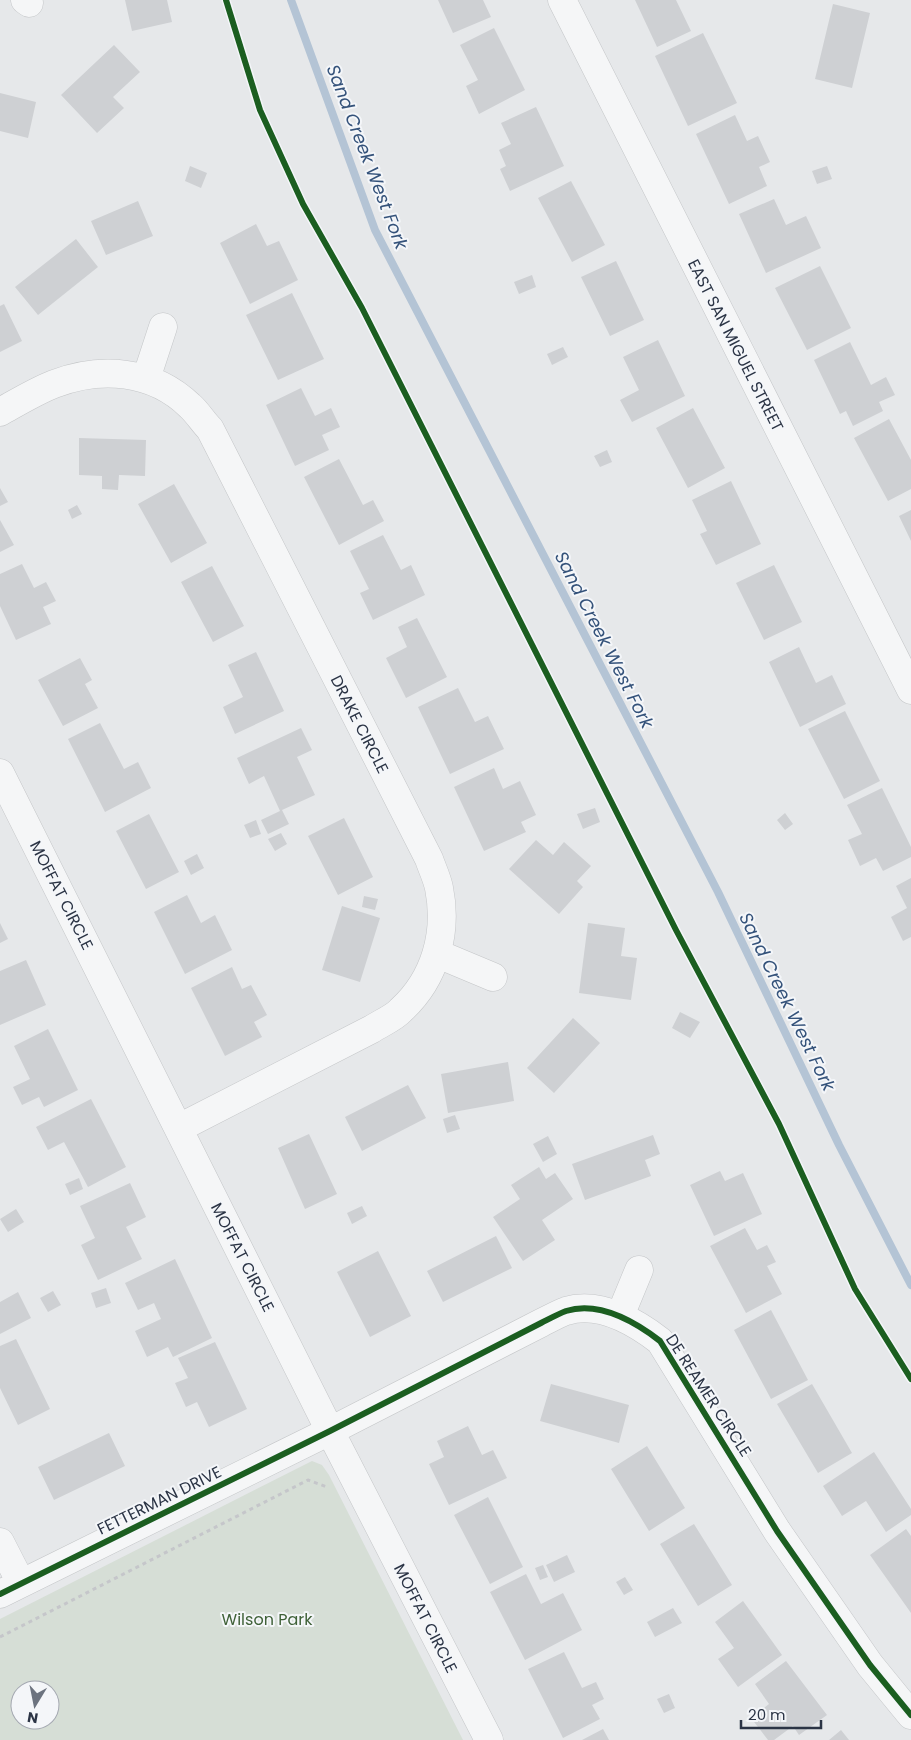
<svg xmlns="http://www.w3.org/2000/svg" width="911" height="1740" font-family="Poppins,sans-serif">
<style>
.green{fill:#d6ded6;fill-rule:evenodd}
.lines{fill:none;stroke-linecap:round;stroke-linejoin:round}
.stream{stroke:#b4c4d5;stroke-width:8}
.building{fill:#ced0d3}
.minor-casing{stroke:#c4c6c8;stroke-width:29}
.path{stroke:#c5c6ca;stroke-width:3;stroke-dasharray:4 4;stroke-linecap:butt}
.minor{stroke:#f5f6f7;stroke-width:28}
.cycleway-casing{stroke:#f4f6f9;stroke-width:9}
.cycleway{stroke:#1b5e20;stroke-width:6}
.labels{text-anchor:middle;stroke-width:4;stroke-linejoin:round;paint-order:stroke}
.street-label{font-size:16px;fill:#2b3445;stroke:#f4f6f9}
.park-label{font-size:16px;fill:#3f6138;stroke:#f4f6f9}
.water-label{font-size:18px;font-style:italic;fill:#34527a;stroke:#f4f6f9}
</style>
<rect width="100%" height="100%" fill="#e6e8ea"/>
<path class="green" d="M312 1461 322 1465 329 1475 463 1740H0V1619ZM20 1690H50V1720H20Z"/>
<g class="lines">
<path class="stream" d="M291 0 375 230 718 892 839 1145 911 1285"/>
</g>
<path class="building" d="M125 0H167L172 22 132 31Z
M438 0H483L491 17 453 33Z
M635 0H676L691 31 657 47Z
M833 4 870 13 852 88 815 79Z
M494 28 525 90 479 114 466 86 478 80 460 45Z
M703 33 737 103 688 126 655 56Z
M114 45 140 72 113 97 124 108 97 133 61 95Z
M0 93 36 102 28 138 0 131Z
M536 107 564 166 510 191 500 169 506 166 499 150 511 144 501 123Z
M735 115 747 141 758 136 770 162 759 167 767 186 729 204 696 134Z
M190 166 207 173 201 188 185 181Z
M827 166 832 179 817 184 812 171Z
M571 181 605 245 572 262 538 198Z
M774 199 786 225 806 216 821 248 766 273 739 214Z
M138 201 153 236 106 255 91 221Z
M256 224 267 246 279 241 298 280 250 304 220 243Z
M76 239 98 267 38 315 15 287Z
M616 261 644 320 610 336 581 277Z
M820 266 851 328 807 350 775 288Z
M532 275 536 287 519 294 514 282Z
M292 293 324 359 278 380 246 315Z
M4 304 22 341 0 352V306Z
M658 340 685 396 632 422 620 400 639 390 623 357Z
M850 342 871 385 886 377 895 395 879 402 883 411 853 426 846 411 840 414 814 360Z
M563 347 568 357 552 365 547 354Z
M301 388 315 416 331 408 340 427 322 435 329 450 295 466 266 405Z
M693 408 725 468 688 488 656 428Z
M889 419 911 460V489L888 501 854 438Z
M79 438 146 440 145 476 119 475 118 490 102 489V476L79 475Z
M607 450 612 462 600 467 594 456Z
M339 459 363 505 373 500 384 521 339 545 304 477Z
M731 481 761 544 716 565 700 534 707 531 692 500Z
M174 484 207 543 171 563 138 504Z
M0 488 8 502 0 506Z
M77 505 82 514 72 519 68 510Z
M911 510V541L899 516Z
M0 520 14 545 0 552Z
M383 535 401 570 411 565 425 595 373 620 360 593 369 589 350 551Z
M22 564 34 588 46 582 56 601 43 607 51 624 16 640 0 606V574Z
M774 565 802 622 764 640 736 583Z
M212 566 244 626 213 642 181 582Z
M417 618 447 677 406 698 386 658 407 647 398 627Z
M799 647 816 683 832 675 846 704 800 727 769 662Z
M256 652 284 711 235 734 223 707 243 697 228 665Z
M80 658 92 680 85 684 98 708 63 726 38 680Z
M458 688 475 722 488 716 504 749 450 774 418 707Z
M845 711 880 781 844 799 808 729Z
M100 723 124 769 138 762 151 788 105 812 68 739Z
M301 728 312 750 297 757 315 795 282 810 289 824 268 834 261 820 280 811 264 776 249 784 237 758Z
M494 768 503 789 520 781 536 815 521 822 526 832 484 851 454 787Z
M882 788 911 847V857L883 871 876 858 860 866 848 840 862 834 847 805Z
M595 808 600 822 583 829 577 814Z
M785 813 793 824 785 830 777 820Z
M149 814 179 872 146 889 116 831Z
M344 818 373 877 338 895 308 836Z
M256 820 261 834 250 838 244 825Z
M281 833 287 844 275 851 268 839Z
M536 840 553 855 564 842 591 866 577 881 583 887 559 914 509 869Z
M197 854 204 868 191 875 184 861Z
M911 878V937L903 941 891 917 907 908 896 886Z
M187 895 201 923 215 915 232 950 185 974 154 912Z
M364 896 378 899 375 910 362 907Z
M342 906 380 918 360 982 322 970Z
M0 923 8 939 0 943Z
M588 923 625 928 621 956 637 958 631 1000 579 993Z
M26 960 46 1005 0 1025V971Z
M232 967 242 989 251 985 267 1015 254 1022 262 1037 225 1056 191 988Z
M680 1012 700 1022 690 1038 672 1028Z
M573 1018 600 1043 554 1093 527 1068Z
M48 1029 78 1090 44 1107 39 1097 22 1105 13 1087 30 1079 14 1046Z
M508 1062 514 1101 448 1113 441 1074Z
M408 1085 426 1118 362 1151 345 1117Z
M91 1099 126 1167 88 1187 64 1142 48 1150 36 1127Z
M455 1115 460 1129 447 1133 443 1119Z
M309 1134 337 1194 305 1209 278 1148Z
M653 1135 660 1154 645 1160 651 1176 585 1200 572 1164Z
M548 1136 557 1154 543 1162 533 1144Z
M539 1167 546 1179 555 1173 573 1199 542 1220 555 1240 523 1261 493 1217 520 1199 511 1185Z
M720 1171 725 1181 743 1173 762 1214 714 1236 690 1185Z
M79 1178 83 1189 70 1195 65 1184Z
M130 1183 146 1217 126 1227 142 1259 98 1280 81 1245 95 1238 80 1206Z
M362 1206 367 1216 352 1224 347 1213Z
M16 1209 24 1222 8 1232 0 1219Z
M745 1228 757 1250 767 1245 776 1262 767 1266 782 1294 746 1313 710 1246Z
M496 1236 512 1268 443 1302 427 1271Z
M378 1251 411 1316 370 1337 337 1272Z
M175 1259 212 1338 173 1357 168 1347 147 1357 135 1331 161 1319 154 1303 138 1310 125 1283Z
M106 1288 111 1303 96 1308 91 1293Z
M53 1291 61 1305 48 1312 40 1298Z
M18 1292 31 1318 0 1334V1302Z
M771 1310 808 1380 771 1399 734 1330Z
M16 1339 50 1409 18 1425 0 1388V1346Z
M215 1342 247 1409 209 1427 197 1402 186 1407 175 1383 188 1378 178 1358Z
M551 1384 629 1405 619 1443 540 1421Z
M812 1384 852 1453 818 1473 777 1404Z
M468 1426 482 1455 493 1450 507 1478 449 1505 429 1464 444 1457 437 1441Z
M109 1433 125 1466 54 1500 38 1467Z
M647 1446 685 1508 649 1531 611 1469Z
M874 1452 911 1509V1515L886 1532 866 1501 842 1516 823 1486Z
M488 1497 523 1567 490 1584 454 1515Z
M694 1524 732 1585 698 1606 660 1544Z
M906 1529 911 1536V1613L870 1555Z
M567 1555 575 1572 554 1582 546 1565Z
M543 1565 548 1577 540 1580 535 1568Z
M526 1574 541 1604 563 1593 582 1630 525 1660 490 1592Z
M625 1577 633 1590 624 1595 616 1582Z
M743 1601 782 1655 738 1687 718 1659 734 1648 715 1622Z
M673 1608 682 1623 655 1637 647 1622Z
M564 1652 582 1688 596 1682 604 1699 592 1705 600 1719 563 1738 528 1669Z
M786 1661 827 1715 799 1735 793 1726 774 1740H768L751 1718 769 1704 755 1684Z
M669 1694 675 1708 664 1713 657 1699Z
M603 1729 609 1740H582Z
M841 1730 849 1740H829Z"/>
<g class="lines">
<g class="minor-casing">
<path id="minor" d="M25 0 29 3
M562 0 911 690
M146 379 163 327
M0 412C18 402 36 391 54 384 101 366 153 370 190 406 197 412 203 422 210 429L429 859C432 868 437 878 439 888 448 933 435 979 401 1010 394 1018 381 1023 372 1029L179 1128
M0 773 330 1431 489 1740
M438 954 493 977
M620 1316 639 1270
M0 1542 21 1583
M0 1594 330 1431 541 1323C549 1319 558 1314 566 1311 599 1301 634 1321 660 1341L777 1531 870 1665 911 1715"/>
</g>
<path class="path" d="M0 1637 308 1480 327 1487"/>
<use href="#minor" class="minor"/>
<g class="cycleway-casing">
<path id="cycleway" d="M226 0 260 110 303 204 362 308 676 930 779 1124 855 1289 911 1379
M0 1594 330 1431 541 1323C549 1319 558 1314 566 1311 599 1301 634 1321 660 1341L777 1531 870 1665 911 1715"/>
</g>
<use href="#cycleway" class="cycleway"/>
</g>
<g class="labels">
<g class="street-label">
<text transform="translate(736 345) rotate(63)" y="6">EAST SAN MIGUEL STREET</text>
<text transform="translate(360 724) rotate(63)" y="6">DRAKE CIRCLE</text>
<text transform="translate(62 895) rotate(63)" y="6">MOFFAT CIRCLE</text>
<text transform="translate(243 1257) rotate(63)" y="6">MOFFAT CIRCLE</text>
<text transform="translate(709 1395) rotate(57)" y="6">DE REAMER CIRCLE</text>
<text transform="translate(159 1500) rotate(-26)" y="6">FETTERMAN DRIVE</text>
<text transform="translate(426 1618) rotate(63)" y="6">MOFFAT CIRCLE</text>
</g>
<g class="park-label">
<text x="267" y="1625">Wilson Park</text>
</g>
<g class="water-label">
<text transform="translate(367 157) rotate(69)" y="6">Sand Creek West Fork</text>
<text transform="translate(604 640) rotate(63)" y="6">Sand Creek West Fork</text>
<text transform="translate(787 1002) rotate(64)" y="6">Sand Creek West Fork</text>
</g>
</g>
<g transform="translate(35 1705) rotate(190)"><circle r="24" fill="#f4f6f9" stroke="#a4a8b1"/>
<path d="M0-4L9 19L0 12L-9 19Z" fill="#6c737f"/>
<text y="-8" font-size="14" font-weight="bold" text-anchor="middle" fill="#2b3445">N</text>
</g>
<path d="M741 1720v8h80v-8" fill="none" stroke="#2b3445" stroke-width="2.5"/>
<text x="748" y="1720" font-size="15" fill="#2b3445" stroke="#f4f6f9" stroke-width="4" paint-order="stroke">20 m</text>
</svg>
